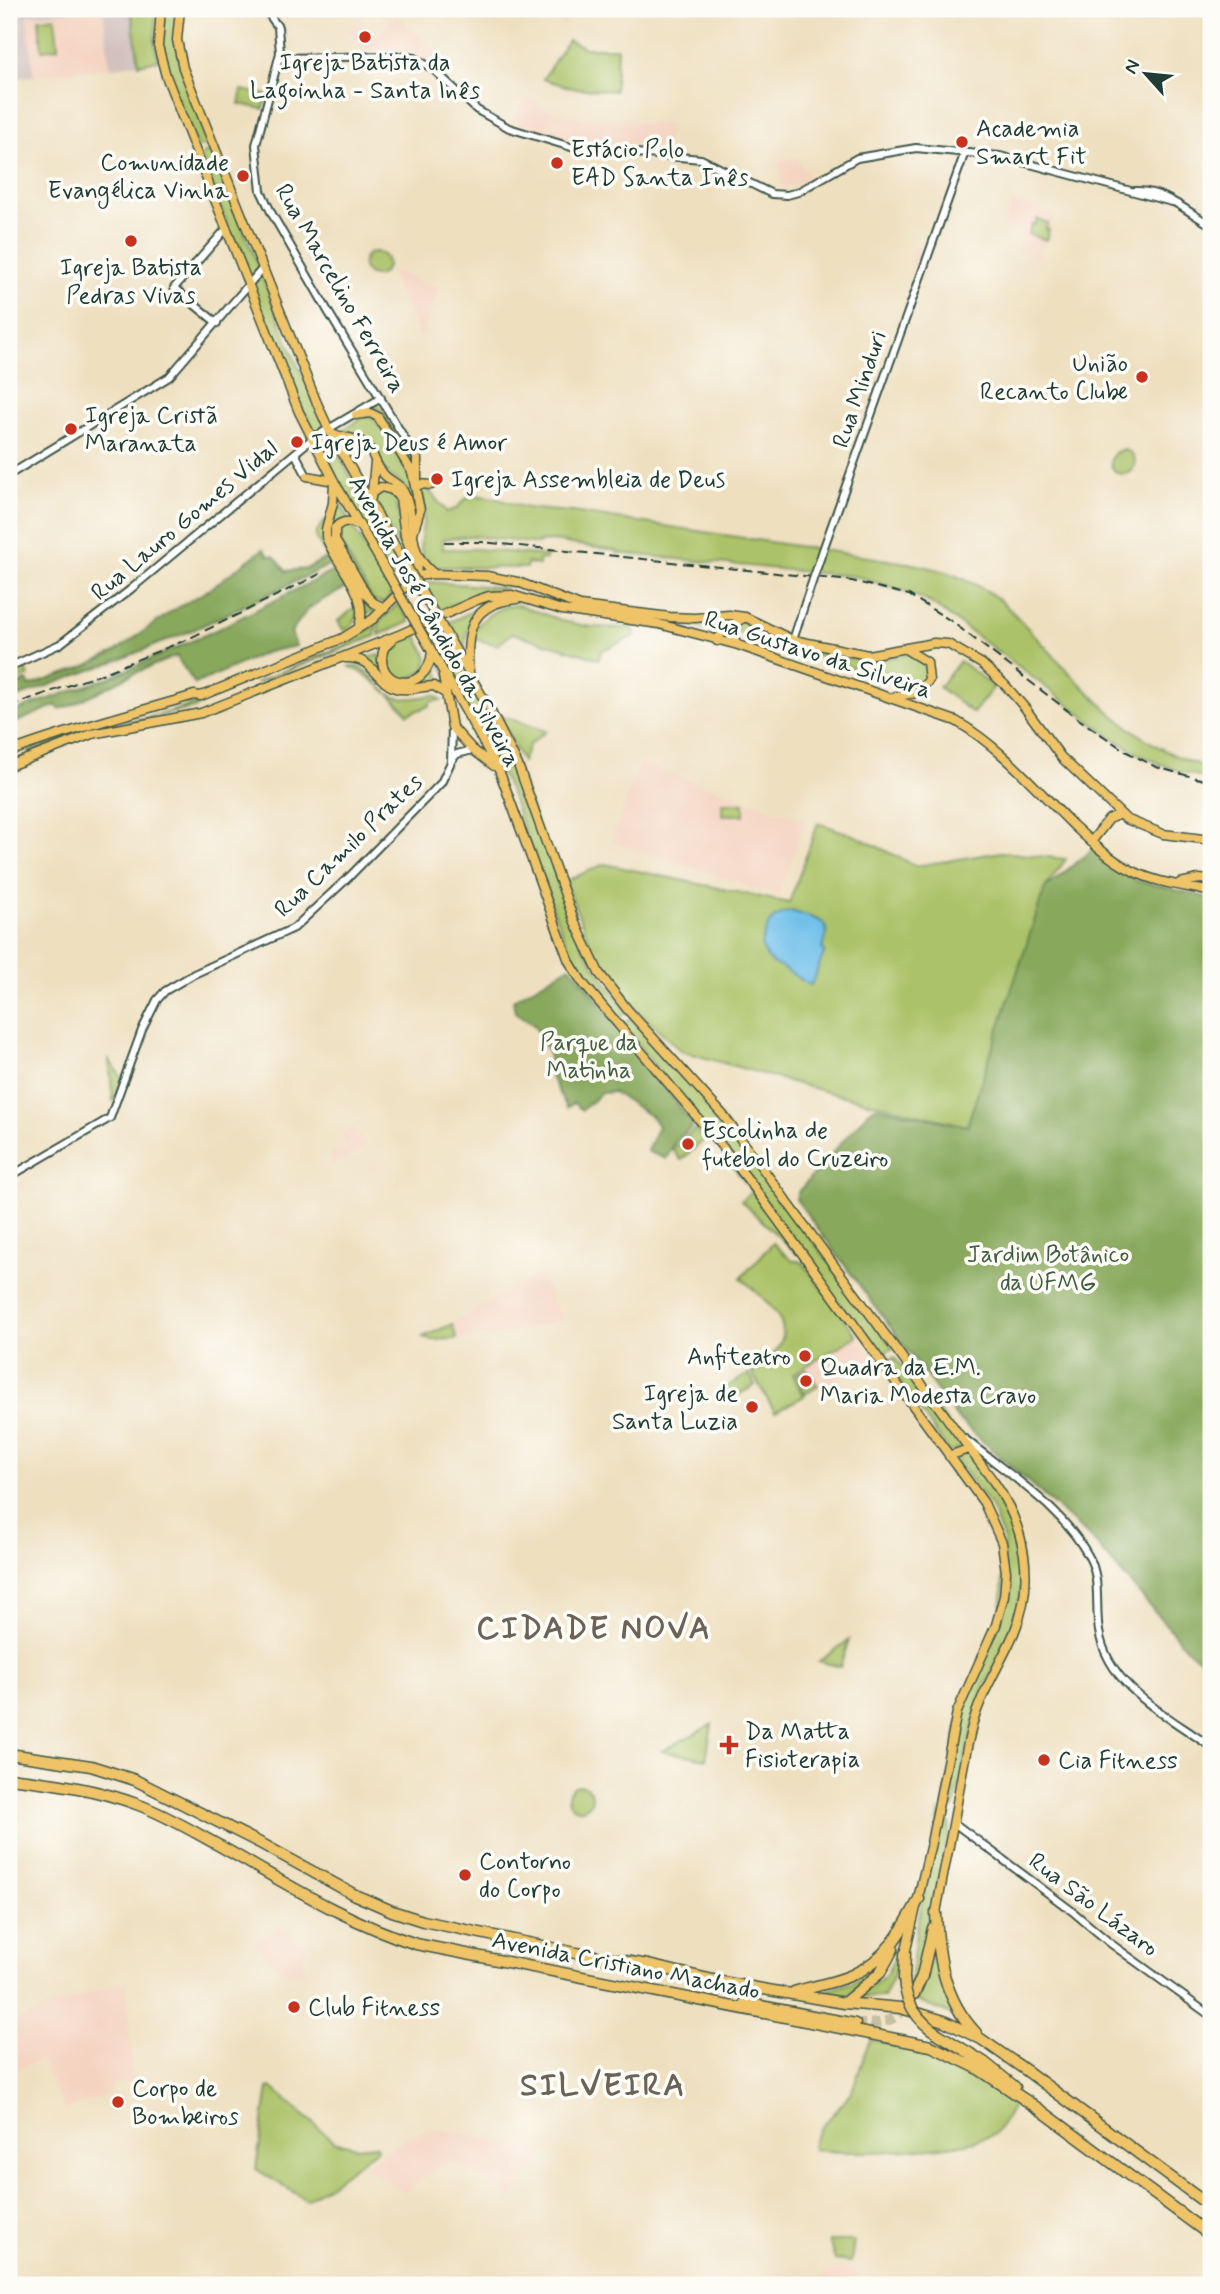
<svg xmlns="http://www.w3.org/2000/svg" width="1220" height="2294" font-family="Mynerve,sans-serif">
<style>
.built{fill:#f4d3c0}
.industrial{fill:#d0c0bc}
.green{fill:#abc267;stroke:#65804e;stroke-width:2}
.forest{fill:#88a85c;stroke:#547248;stroke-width:2}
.water{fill:#6fbfea;stroke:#477e8f;stroke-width:2}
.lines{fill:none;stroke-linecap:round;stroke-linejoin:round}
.highway-tunnel{stroke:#c5bfa3;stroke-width:10;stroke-dasharray:10 5;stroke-linecap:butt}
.minor-casing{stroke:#3e5549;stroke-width:10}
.major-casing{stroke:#3e5549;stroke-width:11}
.highway-casing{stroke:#3e5549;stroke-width:13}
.minor{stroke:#fff;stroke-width:6}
.major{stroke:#efc469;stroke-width:8}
.highway{stroke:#efc469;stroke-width:10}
.rail{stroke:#1f3d34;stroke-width:2;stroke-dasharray:10 5;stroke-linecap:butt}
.minor-bridge-casing{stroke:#3e5549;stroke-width:10;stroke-linecap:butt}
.major-bridge-casing{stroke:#3e5549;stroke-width:11;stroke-linecap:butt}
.highway-bridge-casing{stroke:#3e5549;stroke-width:13;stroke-linecap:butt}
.minor-bridge{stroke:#fff;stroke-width:6}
.major-bridge{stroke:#efc469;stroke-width:8}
.highway-bridge{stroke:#efc469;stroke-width:10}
.poi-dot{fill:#c8321e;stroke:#fdfcf7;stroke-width:2.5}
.labels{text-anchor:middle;stroke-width:7;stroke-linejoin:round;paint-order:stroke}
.poi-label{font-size:24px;fill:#1f3d34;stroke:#fdfcf7;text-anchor:start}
.street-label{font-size:24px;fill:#1f3d34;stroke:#fdfcf7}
.park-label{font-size:24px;fill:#425e41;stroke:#fdfcf7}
.district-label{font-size:32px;font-weight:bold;letter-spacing:2px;fill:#6c6358;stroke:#fdfcf7}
</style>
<rect width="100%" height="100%" fill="#fdfcf7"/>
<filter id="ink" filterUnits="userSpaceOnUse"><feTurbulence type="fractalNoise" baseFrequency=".0143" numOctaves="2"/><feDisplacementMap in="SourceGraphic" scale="14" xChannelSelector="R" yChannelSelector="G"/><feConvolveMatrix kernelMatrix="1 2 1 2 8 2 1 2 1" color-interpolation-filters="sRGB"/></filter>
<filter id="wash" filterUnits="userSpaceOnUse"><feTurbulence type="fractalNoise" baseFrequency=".00686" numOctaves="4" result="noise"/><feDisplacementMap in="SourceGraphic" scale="28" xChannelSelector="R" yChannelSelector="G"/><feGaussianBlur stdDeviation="1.57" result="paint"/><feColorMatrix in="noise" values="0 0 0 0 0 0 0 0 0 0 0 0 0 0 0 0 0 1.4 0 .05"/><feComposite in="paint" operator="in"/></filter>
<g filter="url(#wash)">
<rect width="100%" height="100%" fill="#eedfbf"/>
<path class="built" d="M89 9H103L110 68 34 76 27 16Z
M545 9H575L564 25 556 21Z
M396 15 439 55 433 63 407 50H367L347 32 358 20 376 36Z
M526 98 538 102 537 106 578 118 659 124 660 121 673 127 664 147 555 137 511 121Z
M796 157 809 177 795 185 781 187V175L778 162Z
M1012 200 1055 215 1039 258 1017 250 1023 233 1003 226Z
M915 245 925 249 919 268 909 263Z
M391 270 439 288 421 338 389 272Z
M639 763 805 820 779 896 612 842Z
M353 1128 356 1133 359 1132 365 1148 332 1165 331 1152 347 1150 341 1135Z
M539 1274 563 1320 506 1334 458 1339 453 1322Z
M857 1336 873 1358 804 1396 793 1374Z
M282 1927 297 1937 306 1949 302 1975 280 1972 256 1942Z
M126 1981 133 2083H113L109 2094 65 2111 42 2060 9 2071V2022Z
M434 2128 546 2151 512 2198 457 2163H447L440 2166 404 2193 363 2167 407 2136Z
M833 2268 854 2270 871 2285H812Z"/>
<path class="industrial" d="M9 9H89L27 16 34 76 9 79Z
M103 9H156L155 42 158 60 110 68Z"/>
<path class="green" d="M131 9H156L155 42 158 60 139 64Z
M164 9H177L175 36 210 145 197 147 174 92 162 51Z
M55 17 58 48 42 50 39 19Z
M568 40 585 48H617L615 91 572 88 543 79Z
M242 90 267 95 264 109 239 104Z
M212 152 258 265V269L249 280 201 157 204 153Z
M1037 219 1048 223 1046 229 1049 230 1046 240 1028 234 1032 224 1035 225Z
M363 264a12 12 0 1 1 24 0a12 12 0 1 1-24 0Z
M261 274 296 362 325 426 314 435 294 391 251 286Z
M378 406 381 408 415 467 384 419 372 410Z
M364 417H373L406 465 417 503 414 526 412 501 405 486 385 471 375 445 363 435 341 431Z
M327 439 331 442 406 571 394 578 319 446Z
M1111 462a12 12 0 1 1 24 0a12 12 0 1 1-24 0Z
M426 487 447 512 458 508C469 482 509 505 528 508 543 510 558 511 573 512L888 560C931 566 965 574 1000 600 1065 662 1119 745 1211 768V779L1178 771 1142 756 1108 735 1018 666 931 603 910 593 859 577 618 553 617 551 552 541 539 542V544L471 536 443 539V549H477L547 556 546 559 539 560V565L527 563 526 568 434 567C412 552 423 536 424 516 425 506 419 498 419 488Z
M382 489 387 490 396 499 402 538 413 563 415 575 374 504 375 495Z
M343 507 349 520 332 533 378 609 366 615 364 600 331 540C329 530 334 518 338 509Z
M327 518C318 548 338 571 353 597L316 539V532Z
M346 524 354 529 393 593 384 603 373 600 338 539 340 528Z
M430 582 508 588 490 590 436 611 422 585Z
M399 603 410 622 379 635V622Z
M489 603C469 625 464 630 464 662L444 625Z
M519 605 566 622 592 627 633 628 635 636 601 651 599 659 512 633 498 645 473 639 472 632C486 615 497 606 519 605Z
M357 606C358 619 355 624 344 631L338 621Z
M741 620C757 624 770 635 785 641 823 656 868 665 908 654L923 662 926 676 919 687 912 688 902 685 757 635H742L737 631 736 626Z
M681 622H716L721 629 719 632 713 634Z
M376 625 375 636 256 683 343 646Z
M439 629 490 716 516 767 582 946 626 1012 619 1019 588 987 572 960 509 789 426 636Z
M416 634 428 658 425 670 407 680 393 675C370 650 395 642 416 634Z
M380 655V660L404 685 422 682 435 661 444 689C428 688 403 692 389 683 380 677 375 665 366 658Z
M960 661 994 687 973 713 939 687Z
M25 666 29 676 11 683 9 673Z
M348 666C374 664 376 694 400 698 411 700 423 697 435 695L441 700 431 701 429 706 408 714C394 698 369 673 348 666Z
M197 703 198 707 85 732 29 754 28 751 84 730 167 713Z
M499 715 546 731 529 745 522 762Z
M722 803H744V815H722Z
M818 823 856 836 916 866 1001 852 1066 859 1045 888 967 1126 823 1091 681 1051 626 999 592 949 565 881 605 864 789 903Z
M631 1018 714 1109 893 1348 880 1356 623 1025Z
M109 1060 122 1078 113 1102Z
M695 1129 704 1140 681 1160 672 1149Z
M753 1190 798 1253 797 1254 741 1201Z
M773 1243 791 1260 802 1262 857 1336 793 1374V1377L804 1396 775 1412 752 1373C807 1334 779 1312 741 1278Z
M452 1324 457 1339 430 1340 423 1337Z
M894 1357 947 1422 962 1446 950 1453 886 1362Z
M807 1369 818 1386 805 1394 794 1376Z
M749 1374 755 1385 729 1400 723 1389Z
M966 1451 1005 1503 1012 1517 1020 1551 1022 1580 1019 1603 1011 1632 980 1696 954 1807 949 1811 944 1804 961 1706 1001 1620 1004 1541 991 1507 957 1461V1456Z
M849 1640 840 1667 819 1661Z
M712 1724 706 1759 662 1751Z
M568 1797a12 12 0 1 1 24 0a12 12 0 1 1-24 0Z
M940 1812 943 1820 950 1823 931 1932 912 1994 910 1983 916 1932Z
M905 1936 902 1958 883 1997H858L886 1975Z
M933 1937 959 2018 914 2000 924 1980Z
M887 1956 882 1967 847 1996 819 1993 857 1981Z
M870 2040 923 2048 958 2061 1017 2098C1011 2108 1005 2122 997 2131 978 2151 841 2156 813 2149L812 2145C819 2123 839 2112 851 2092 860 2075 862 2057 870 2040Z
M271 2087 334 2141 355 2147 376 2145 377 2149 335 2181 306 2200 256 2169 268 2088Z
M829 2241H854L851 2262 835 2260Z"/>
<path class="forest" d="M263 549 269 556H274L286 571 306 569 328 557 332 564 195 629 121 659 9 700V688L27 681 30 686 84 667 115 652 172 611 210 589Z
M335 570 345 588C335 595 322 599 314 605 304 611 298 623 291 632L296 646 267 652 195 684 176 656 135 673 72 705 59 709 56 705 17 722 12 712 111 677 216 630Z
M1093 849 1116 863 1134 880 1211 898V1668L1187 1649 1092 1539 958 1419 796 1199 798 1192 871 1109 876 1107 967 1126 1045 888Z
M570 966 694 1125 675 1142 666 1159 647 1151 658 1126 652 1117 613 1092 601 1093 582 1110 574 1103 567 1108 550 1075 549 1054 535 1026 515 1012 513 1000Z"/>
<path class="water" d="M792 911C812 920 837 916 822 949L825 951 811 985C802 982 798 977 791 973 774 962 770 967 761 945 768 923 769 916 792 911Z"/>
</g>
<g filter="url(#ink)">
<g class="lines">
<path class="highway-tunnel" d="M855 2024C878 2024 896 2024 909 2002"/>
<g class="minor-casing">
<path id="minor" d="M265 9 278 27 280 53 256 145 261 191 272 214 329 313 417 459
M280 58 396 56 415 58 433 69 477 110 509 128 571 147 701 159 772 194 787 195 798 192 857 158 916 148 1000 156 1172 202
M1135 191C1162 189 1188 212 1211 225
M217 323 174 288 226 229
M295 453 307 476
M9 475 169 377 262 269
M823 550 965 152
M793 640 805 603
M9 667 60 644 131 589 313 438 381 398
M452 760 457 754 473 750
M9 1177 110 1118 142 1030 157 1000 165 991 194 974 294 928 350 876 441 783 451 762 452 727
M965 1439C1008 1474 1062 1507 1089 1557 1101 1578 1095 1608 1099 1631 1108 1688 1169 1716 1211 1747
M954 1823 1072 1911 1110 1943 1211 2016"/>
</g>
<g class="major-casing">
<path id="major" d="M161 9 158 46 166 76 299 412 334 481 389 576
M180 9 177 40 183 68 316 401 329 430 406 565
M356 415 370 413 378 417 412 472 420 510 413 533
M331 432C340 439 351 436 361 442 374 448 373 462 382 472 387 480 397 482 402 489 419 517 403 550 433 573
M417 459V481
M307 476 334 481
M334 481 333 503 326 529V537C337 567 372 595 358 629
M416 487 420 484 431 485
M372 493 375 462
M370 502 372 493 381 487 392 490 400 498 405 536 417 565 416 576
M360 526C350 521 343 519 335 528V540L367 596 374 603 385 608
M713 617 722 623 724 629 717 641
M448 637 489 708 518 765 574 920 599 973 627 1009 723 1115 994 1482C1025 1526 1036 1581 1014 1633 1000 1665 979 1696 971 1730 964 1758 960 1786 955 1814 949 1847 942 1880 936 1913
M392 640 384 648C371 687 427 697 432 652
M738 645C728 634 731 623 744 618
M430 648 499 770 559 934 569 961 582 982 725 1150 753 1186 984 1503 1002 1543 1006 1572 1004 1596 996 1625 957 1712 931 1843 905 1954
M345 658C374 657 374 680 395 688 408 692 421 686 434 686L446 694
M469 672C465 631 471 603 517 599
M443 676 452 727 473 750 494 766
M896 696 917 693 929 680 927 662 907 650
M9 752C69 729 132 714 194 695L201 696 343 638 373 619 416 576 434 574 487 576 518 582 580 606 670 617 695 618 729 615 745 617 793 640 868 655 934 643 948 644 982 664 1005 685 1025 708 1061 757 1126 819 1163 834 1211 840
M9 766 92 734 201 713 401 634 477 600 489 596 512 595 562 610 659 624 738 645 956 721C1001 747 1036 789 1073 825 1091 842 1110 860 1133 871 1156 883 1186 886 1211 892
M1091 842 1109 819 1120 814
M1180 883 1199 879 1211 880
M949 1456 968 1449"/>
</g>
<g class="highway-casing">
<path id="highway" d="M9 1754 91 1766 135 1780 262 1844 355 1895 392 1911 423 1921 576 1953 648 1965 722 1982 844 2003 901 2008 944 2021 981 2039 1027 2071 1211 2207
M9 1778C53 1783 97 1789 139 1805 168 1816 194 1832 220 1846 284 1882 346 1922 416 1944L931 2046 977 2068 1042 2111 1211 2236
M936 1913C938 1958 944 1999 976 2033
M904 1978 905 1954
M794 1992C813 1986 834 1983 852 1975 886 1960 902 1931 919 1899
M914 1994 922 1976 933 1928
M745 2003 855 2024
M844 2003 880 1973 893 1949
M940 2035 984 2062 1015 2087"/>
</g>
<use href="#minor" class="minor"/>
<use href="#major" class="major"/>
<use href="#highway" class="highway"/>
<path class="rail" d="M444 542H482L852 581 909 595 951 621 1080 720 1127 752 1156 767 1211 782
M9 706 99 675 186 640 320 574"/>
<g class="minor-bridge-casing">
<path id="minor-bridge" d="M805 603 823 550"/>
</g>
<g class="major-bridge-casing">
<path id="major-bridge" d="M406 565 448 637
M389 576 430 648"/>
</g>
<g class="highway-bridge-casing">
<path id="highway-bridge" d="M904 1978C905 2004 918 2022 940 2035"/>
</g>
<use href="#minor-bridge" class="minor-bridge"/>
<use href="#major-bridge" class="major-bridge"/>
<use href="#highway-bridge" class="highway-bridge"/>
</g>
</g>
<g class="poi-dot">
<circle cx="365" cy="37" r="7"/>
<circle cx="962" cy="142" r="7"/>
<circle cx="557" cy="163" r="7"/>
<circle cx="243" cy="176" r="7"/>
<circle cx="131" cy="241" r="7"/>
<circle cx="1142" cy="377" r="7"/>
<circle cx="71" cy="429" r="7"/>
<circle cx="297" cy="442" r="7"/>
<circle cx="437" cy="479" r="7"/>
<circle cx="688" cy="1144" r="7"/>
<circle cx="805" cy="1356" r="7"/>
<circle cx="806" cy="1381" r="7"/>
<circle cx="752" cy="1407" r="7"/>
<path d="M725.5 1734.5h7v7h7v7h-7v7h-7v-7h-7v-7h7z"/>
<circle cx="1044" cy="1760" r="7"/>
<circle cx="465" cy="1875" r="7"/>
<circle cx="294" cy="2007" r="7"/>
<circle cx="118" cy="2102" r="7"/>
</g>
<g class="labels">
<g class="poi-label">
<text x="365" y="70" text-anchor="middle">Igreja Batista da<tspan x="365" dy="28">Lagoinha - Santa Inês</tspan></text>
<text x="976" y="136">Academia<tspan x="976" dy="28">Smart Fit</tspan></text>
<text x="571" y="157">Estácio Polo<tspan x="571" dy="28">EAD Santa Inês</tspan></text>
<text x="229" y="170" text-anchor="end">Comunidade<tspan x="229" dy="28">Evangélica Vinha</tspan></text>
<text x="131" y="275" text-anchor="middle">Igreja Batista<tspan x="131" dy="28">Pedras Vivas</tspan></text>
<text x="1128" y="371" text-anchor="end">União<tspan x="1128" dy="28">Recanto Clube</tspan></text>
<text x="85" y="423">Igreja Cristã<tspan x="85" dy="28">Maranata</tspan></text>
<text x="311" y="450">Igreja Deus é Amor</text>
<text x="451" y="487">Igreja Assembleia de Deus</text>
<text x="702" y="1138">Escolinha de<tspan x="702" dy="28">futebol do Cruzeiro</tspan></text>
<text x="791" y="1364" text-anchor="end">Anfiteatro</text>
<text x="820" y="1375">Quadra da E.M.<tspan x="820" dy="28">Maria Modesta Cravo</tspan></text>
<text x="738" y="1401" text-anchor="end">Igreja de<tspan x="738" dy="28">Santa Luzia</tspan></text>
<text x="745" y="1739">Da Matta<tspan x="745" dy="28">Fisioterapia</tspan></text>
<text x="1058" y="1768">Cia Fitness</text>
<text x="479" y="1869">Contorno<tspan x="479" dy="28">do Corpo</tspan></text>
<text x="308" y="2015">Club Fitness</text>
<text x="132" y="2096">Corpo de<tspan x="132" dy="28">Bombeiros</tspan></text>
</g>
<g class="street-label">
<text transform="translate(341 288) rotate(60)" y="8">Rua Marcelino Ferreira</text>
<text transform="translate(859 389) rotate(-71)" y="8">Rua Minduri</text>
<text transform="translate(184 520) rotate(-40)" y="8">Rua Lauro Gomes Vidal</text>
<text transform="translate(435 621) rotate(61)" y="8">Avenida José Cândido da Silveira</text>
<text transform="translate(818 654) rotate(18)" y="8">Rua Gustavo da Silveira</text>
<text transform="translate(348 845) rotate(-44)" y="8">Rua Camilo Prates</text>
<text transform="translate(1094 1904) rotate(37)" y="8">Rua São Lázaro</text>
<text transform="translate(626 1965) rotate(11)" y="8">Avenida Cristiano Machado</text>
</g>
<g class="park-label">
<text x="589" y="1050">Parque da<tspan x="589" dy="28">Matinha</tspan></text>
<text x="1048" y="1262">Jardim Botânico<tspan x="1048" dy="28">da UFMG</tspan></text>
</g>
<g class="district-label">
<text x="594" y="1638">CIDADE NOVA</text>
<text x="603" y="2095">SILVEIRA</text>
</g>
</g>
<rect width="1220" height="2294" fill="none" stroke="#fdfcf7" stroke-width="35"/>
<g transform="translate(1146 74) rotate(297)" stroke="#fdfcf7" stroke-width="5" paint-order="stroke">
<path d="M0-5L12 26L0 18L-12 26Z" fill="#1f3d34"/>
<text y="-10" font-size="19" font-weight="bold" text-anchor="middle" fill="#1f3d34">N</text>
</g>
</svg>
